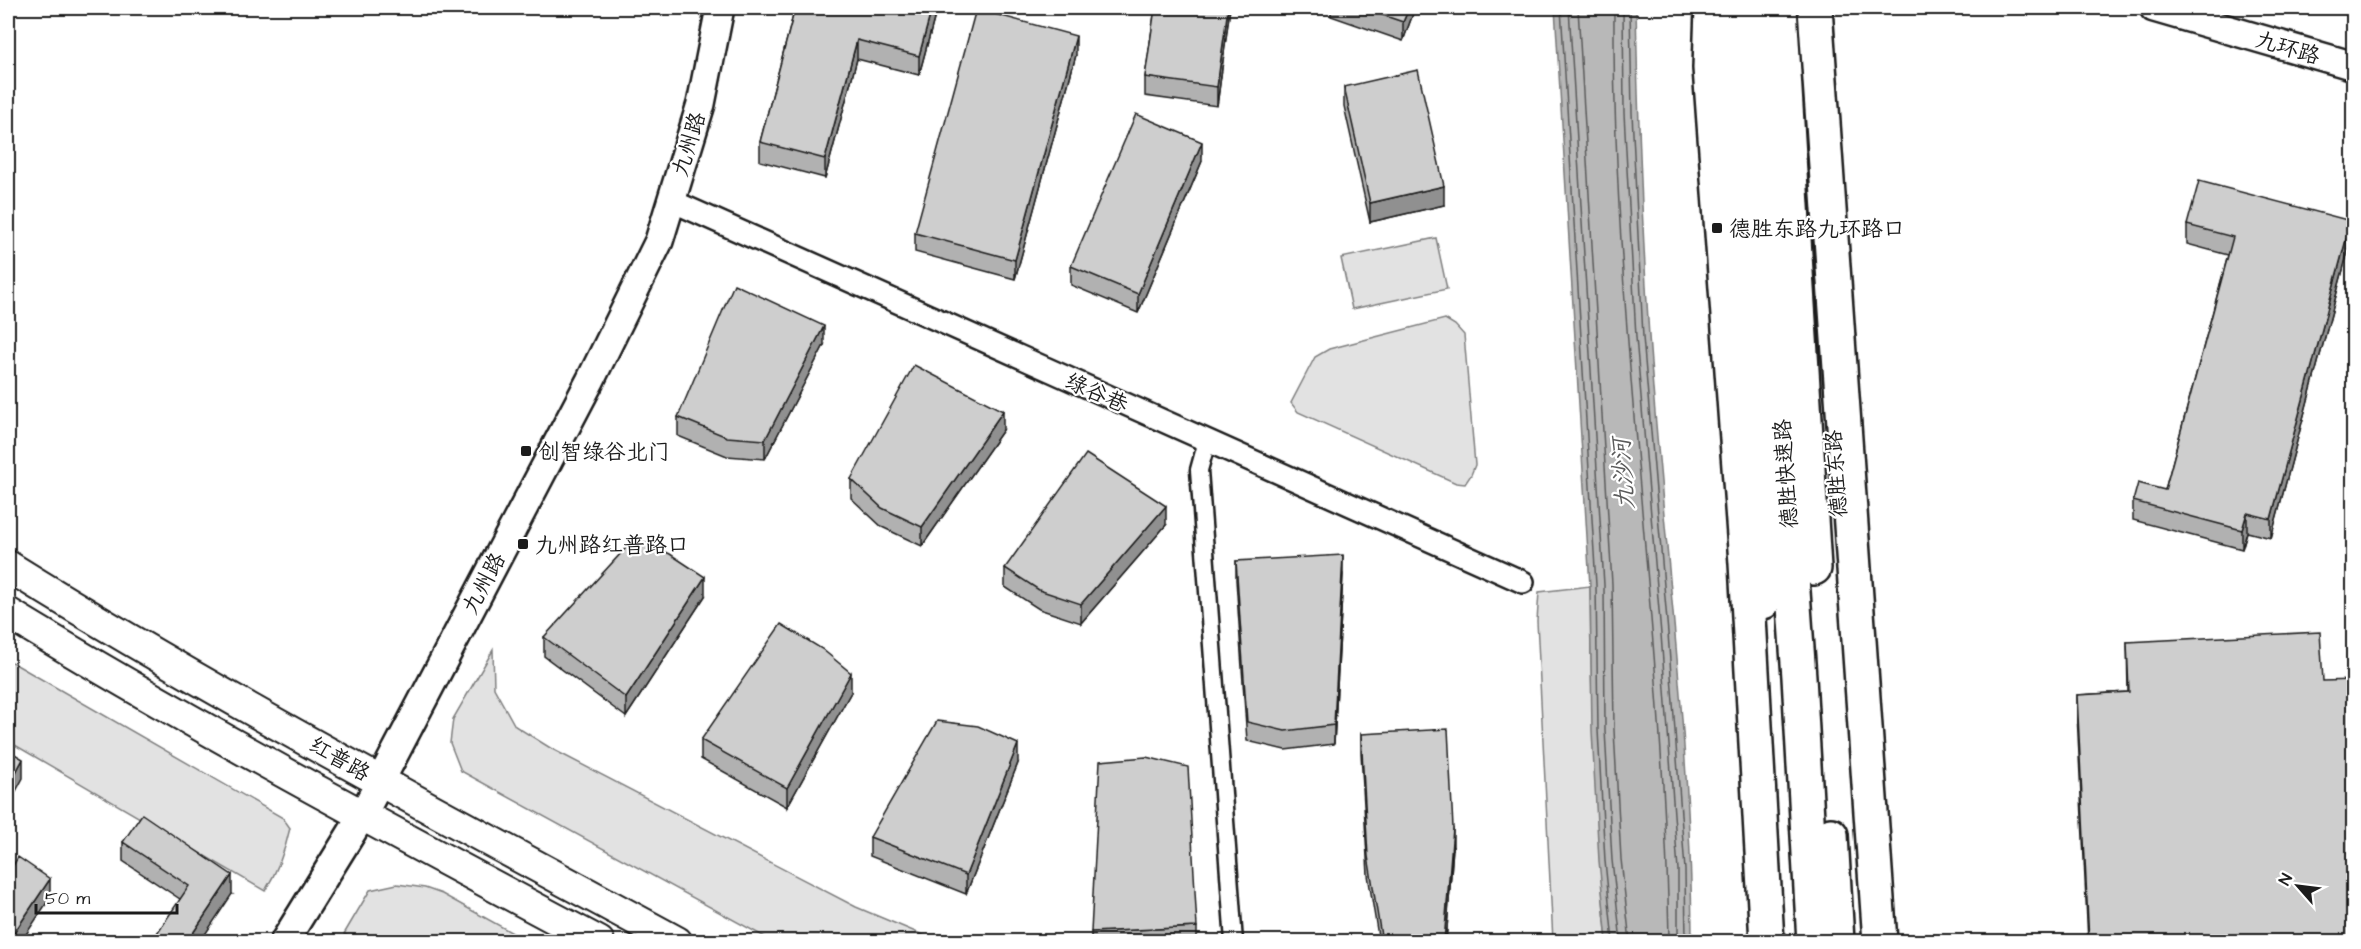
<svg xmlns="http://www.w3.org/2000/svg" width="2361" height="949" font-family="'Architects Daughter','LXGW WenKai TC',sans-serif">
<style>
.green{fill:#e2e2e2;stroke:#7f7f7f;stroke-width:1.5}
.water{fill:#b8b8b8;stroke:#7a7a7a;stroke-width:1.5}
.lines{fill:none;stroke-linecap:round;stroke-linejoin:round}
.shore{stroke:#5a5a5a;stroke-width:1.5}
.pedestrian-casing{stroke:#1c1c1c;stroke-width:21}
.minor-casing{stroke:#1c1c1c;stroke-width:26}
.tertiary-casing{stroke:#1c1c1c;stroke-width:32}
.secondary-casing{stroke:#1c1c1c;stroke-width:34}
.primary-casing{stroke:#1c1c1c;stroke-width:38}
.trunk-casing{stroke:#1c1c1c;stroke-width:38}
.pedestrian{stroke:#fff;stroke-width:16}
.minor{stroke:#fff;stroke-width:21}
.tertiary{stroke:#fff;stroke-width:27}
.secondary{stroke:#fff;stroke-width:30}
.primary{stroke:#fff;stroke-width:33}
.trunk{stroke:#fff;stroke-width:33}
.wall{fill:#b1b1b1;stroke:#1c1c1c;stroke-width:1.5}
.shaded-wall{fill:#909090;stroke:#1c1c1c;stroke-width:1.5}
.building{fill:#cecece;stroke:#1c1c1c;stroke-width:1.5}
.poi-dot{fill:#1c1c1c;stroke:#fff;stroke-width:2}
.labels{text-anchor:middle;stroke-width:4.5;stroke-linejoin:round;paint-order:stroke}
.street-label{font-size:22px;fill:#1c1c1c;stroke:#fff}
.poi-label{font-size:22px;fill:#1c1c1c;stroke:#fff;text-anchor:start}
.water-label{font-size:24px;font-style:italic;fill:#5a5a5a;stroke:#fff}
</style>
<rect width="100%" height="100%" fill="#fff"/>
<filter id="ink" filterUnits="userSpaceOnUse"><feTurbulence type="fractalNoise" baseFrequency=".0167" numOctaves="2"/><feDisplacementMap in="SourceGraphic" scale="12" xChannelSelector="R" yChannelSelector="G"/><feConvolveMatrix kernelMatrix="1 2 1 2 8 2 1 2 1" color-interpolation-filters="sRGB"/></filter>
<g filter="url(#ink)">
<path class="green" d="M1436 238 1447 289 1352 309 1341 258Z
M1445 319 1455 325 1464 335 1475 465 1471 475 1465 484 1456 483 1298 412 1291 403 1315 357 1329 349Z
M1590 586C1591 705 1595 823 1607 941H1553L1537 621 1539 592Z
M493 650 494 688 515 726 552 749 856 907 937 941H772L461 771 450 743 453 719Z
M8 660 283 818 290 828C285 851 278 870 265 891L8 741Z
M397 884 425 888 442 894 527 941 359 942 344 934 370 890Z"/>
<path class="water" d="M1555 8H1636C1638 117 1642 227 1649 336 1663 538 1691 739 1692 941H1607L1599 861 1592 731 1590 586Z"/>
<g class="lines">
<path class="shore" d="M1561 8 1596 585 1598 730 1605 861 1613 942
M1569 8 1604 585 1605 730 1612 860 1621 942
M1578 8 1612 584 1614 730 1621 859 1630 942
M1614 8C1612 320 1664 630 1669 942
M1623 8 1624 113 1636 337 1661 634 1678 870V942
M1630 8 1632 113 1643 337 1668 633 1685 870 1686 942"/>
<g class="pedestrian-casing">
<path id="pedestrian" d="M1207 441 1199 470 1234 942"/>
</g>
<g class="minor-casing">
<path id="minor" d="M672 201 1523 582"/>
</g>
<g class="tertiary-casing">
<path id="tertiary" d="M2154 8 2354 66
M284 942 362 816 590 381 659 241 701 104 720 8"/>
</g>
<g class="secondary-casing">
<path id="secondary" d="M8 566C225 701 452 820 677 942
M8 613C200 730 400 836 599 942"/>
</g>
<g class="primary-casing">
<path id="primary" d="M1728 8 1762 550 1763 602"/>
</g>
<g class="trunk-casing">
<path id="trunk" d="M1712 8 1710 68 1746 563 1767 942
M1752 8 1799 677 1814 942
M1780 8 1814 568
M1815 8 1880 942
M1831 835 1837 942"/>
</g>
<use href="#pedestrian" class="pedestrian"/>
<use href="#minor" class="minor"/>
<use href="#tertiary" class="tertiary"/>
<use href="#secondary" class="secondary"/>
<use href="#primary" class="primary"/>
<use href="#trunk" class="trunk"/>
</g>
<path class="wall" d="M795 8H937L919 75 857 59 825 178 760 161V142Z
M1155 8H1230L1217 106 1145 96V77Z
M1331 8H1415L1403 41 1331 16Z
M1076 55 1015 279 915 252V233Z
M1344 87 1444 205 1370 222 1344 106Z
M1202 161 1138 313 1071 285V266Z
M2187 225 2351 240 2271 538 2247 532 2242 549 2133 520V501L2165 490 2228 255 2187 244Z
M824 345 765 459 727 456 678 436V417Z
M1003 430 922 546 882 527 851 498V479Z
M1166 525 1081 623 1039 609 1005 587V568Z
M1236 561 1343 574 1334 744 1285 750 1247 741 1236 580Z
M705 596 626 717 544 656V637Z
M2127 642 2323 681 2354 942H2088L2077 714V695L2128 692Z
M851 692 787 807 701 759V740Z
M1361 734 1453 847 1446 942H1379L1368 875 1361 753Z
M1018 763 966 894 870 856V837Z
M123 842 232 894 180 899 123 861Z
M1197 927V942H1091V932Z"/>
<path class="shaded-wall" d="M932 8H937L919 75V56Z
M1228 8H1230L1217 106V87Z
M1409 8H1415L1403 41V22Z
M1076 36V55L1015 279V260Z
M857 40V59L825 178V159Z
M1202 142V161L1138 313V294Z
M1444 186V205L1370 222V203Z
M2351 221V240L2271 538V519Z
M824 326V345L765 459V440Z
M1003 411V430L922 546V527Z
M1166 506V525L1081 623V604Z
M2247 513V532L2242 549V530Z
M1343 555V574L1334 744V725Z
M705 577V596L626 717V698Z
M851 673V692L787 807V788Z
M1018 744V763L966 894V875Z
M23 759V778L8 806V787Z
M1453 828V847L1446 942H1444Z
M232 875V894L200 942H187Z
M50 879V898L21 942H8Z"/>
<path class="building" d="M795 8H932L919 56 857 40 825 159 760 142Z
M1155 8H1228L1217 87 1145 77Z
M1362 8H1409L1403 22Z
M976 9 1076 36 1015 260 915 233Z
M1418 70 1444 186 1370 203 1344 87Z
M1136 114 1202 142 1138 294 1071 266Z
M2199 181 2351 221 2271 519 2247 513 2242 530 2133 501 2138 483 2165 490 2233 237 2187 225Z
M734 284 824 326 765 440 727 437 678 417Z
M914 365 1003 411 922 527 882 508 851 479Z
M1086 454 1166 506 1081 604 1039 590 1005 568Z
M635 538 670 554 705 577 626 698 544 637Z
M1343 555 1334 725 1285 731 1247 722 1236 561Z
M781 624 822 649 851 673 787 788 701 740Z
M2320 632 2323 681 2354 680V942H2089L2077 695 2129 692 2127 642Z
M937 721 978 726 1018 744 966 875 870 837Z
M1448 729 1453 828 1444 942H1382L1368 856 1361 734Z
M8 750 23 759 8 787Z
M1146 757 1188 767 1197 927 1091 932 1100 761Z
M142 814 232 875 187 942H151L189 886 123 842Z
M18 857 50 879 8 942V874Z"/>
</g>
<g class="poi-dot">
<rect x="1711" y="222" width="12" height="12" rx="3"/>
<rect x="520" y="445" width="12" height="12" rx="3"/>
<rect x="517" y="538" width="12" height="12" rx="3"/>
</g>
<g class="labels">
<g class="street-label">
<text transform="translate(2288 47) rotate(16)" y="8">九环路</text>
<text transform="translate(688 144) rotate(-73)" y="8">九州路</text>
<text transform="translate(1097 392) rotate(24)" y="8">绿谷巷</text>
<text transform="translate(1785 474) rotate(-94)" y="8">德胜快速路</text>
<text transform="translate(1835 474) rotate(-94)" y="8">德胜东路</text>
<text transform="translate(483 583) rotate(-62)" y="8">九州路</text>
<text transform="translate(340 758) rotate(30)" y="8">红普路</text>
</g>
<g class="poi-label">
<text x="1729" y="236">德胜东路九环路口</text>
<text x="538" y="459">创智绿谷北门</text>
<text x="535" y="552">九州路红普路口</text>
</g>
<g class="water-label">
<text transform="translate(1623 474) rotate(-94)" y="8">九沙河</text>
</g>
</g>
<rect width="2361" height="949" fill="none" stroke="#fff" stroke-width="30"/>
<rect x="15" y="15" width="2331" height="919" fill="none" stroke="#1c1c1c" stroke-width="2" filter="url(#ink)"/>
<g transform="translate(2298 886) rotate(298)" stroke="#ffffff" stroke-width="4.5" paint-order="stroke">
<path d="M0-4.5L10 22L0 15L-10 22Z" fill="#1c1c1c"/>
<text y="-9" font-size="16" font-weight="bold" text-anchor="middle" fill="#1c1c1c">N</text>
</g>
<path d="M36 904v9h141v-9" fill="none" stroke="#1c1c1c" stroke-width="3"/>
<text x="45" y="904" font-size="18" fill="#1c1c1c" stroke="#ffffff" stroke-width="4.5" paint-order="stroke">50 m</text>
</svg>
